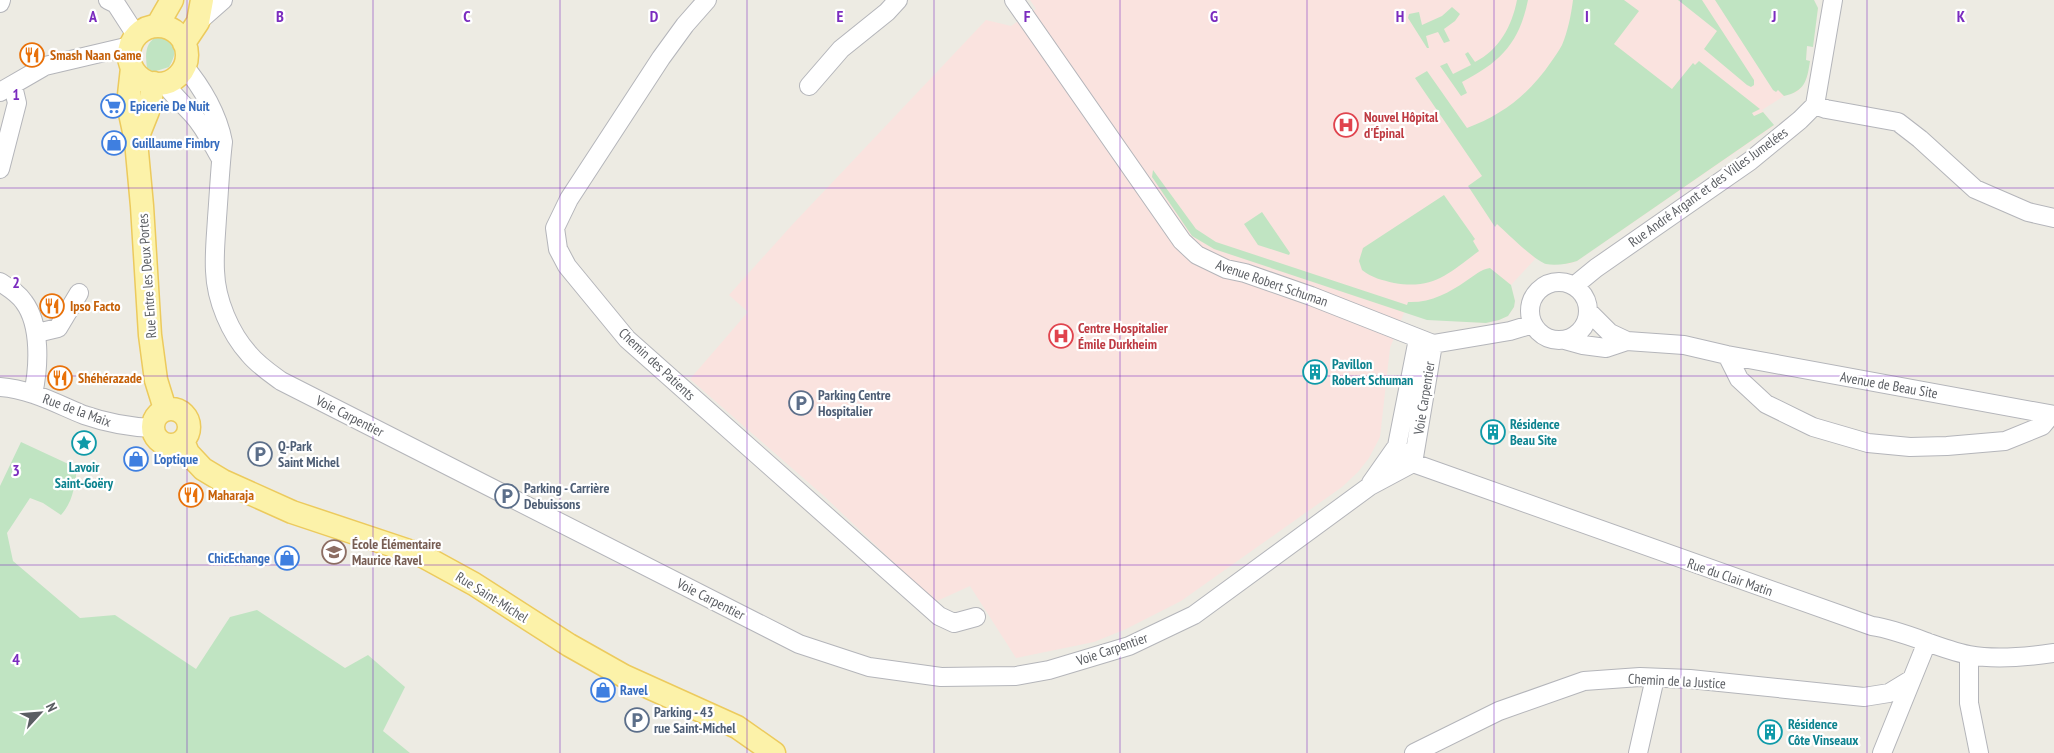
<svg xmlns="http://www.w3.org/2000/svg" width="2054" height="753" font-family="'PT Sans Narrow',sans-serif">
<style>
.medical{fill:#fae3df}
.green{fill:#c0e4c2}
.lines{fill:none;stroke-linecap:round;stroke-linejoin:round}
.minor-casing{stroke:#b4b5ba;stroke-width:20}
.major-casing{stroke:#ecca5d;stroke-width:25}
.minor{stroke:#fff;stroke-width:18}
.major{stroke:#fcf2a9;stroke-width:22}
.grid{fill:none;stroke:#7b2cbf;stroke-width:1;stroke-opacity:0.55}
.labels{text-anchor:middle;stroke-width:4.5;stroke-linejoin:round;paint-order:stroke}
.food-label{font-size:14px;font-weight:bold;fill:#c56008;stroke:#fff;text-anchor:start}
.shop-label{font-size:14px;font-weight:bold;fill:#366cbe;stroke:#fff;text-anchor:start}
.health-label{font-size:14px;font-weight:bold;fill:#be3a42;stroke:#fff;text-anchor:start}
.street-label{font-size:14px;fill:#5b5e63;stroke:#fff}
.culture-label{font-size:14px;font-weight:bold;fill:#0d838f;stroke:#fff;text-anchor:start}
.service-label{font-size:14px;font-weight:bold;fill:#4e5e75;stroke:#fff;text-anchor:start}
.education-label{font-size:14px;font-weight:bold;fill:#785e54;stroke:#fff;text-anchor:start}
.grid-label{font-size:16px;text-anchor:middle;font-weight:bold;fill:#7b2cbf;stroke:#fff;stroke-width:4.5;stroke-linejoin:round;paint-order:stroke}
</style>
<rect width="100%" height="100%" fill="#edebe3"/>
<path class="medical" d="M1030 0H1814L1818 8 1813 47 1807 46 1806 60 1810 61 1807 78 1802 87 1797 92 1784 96 1762 110 1774 126 1577 261 1569 264H1547L1536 258 1511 285 1515 301 1514 307 1508 316 1499 320 1486 323 1452 321 1407 305 1390 348 1380 437 1369 458 1358 472 1342 487 1181 601 1126 629 1094 642 1016 658 970 586 937 601 929 596 825 497 690 379 748 312 729 295 792 225 986 20 1011 26 1036 9Z"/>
<path class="green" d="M1517 0H1528C1519 44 1500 62 1462 82L1467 93 1461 96 1440 66 1447 63 1453 74 1471 65 1465 54 1468 52 1475 62C1499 50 1512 26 1517 0Z
M1573 0H1624L1639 11 1614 44 1672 89 1693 63 1695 65 1699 61 1760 109 1752 113 1754 116 1763 112 1774 125 1577 261C1568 264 1555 266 1546 264 1534 260 1508 234 1497 224L1495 227 1468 186 1482 176 1415 78 1427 71 1467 128C1503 115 1530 93 1551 62 1555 56 1559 51 1562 45 1568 31 1571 15 1573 0Z
M1678 0H1702L1754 80V85L1751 87 1747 85 1704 49 1717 31Z
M1715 0H1814L1818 8 1813 47 1807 46 1806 60 1810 61C1807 81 1805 91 1784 96L1778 90 1776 92 1773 90Z
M1452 7 1460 14 1455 21 1444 29 1450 41 1444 43 1438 32 1426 36 1429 48H1427L1408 18 1409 14 1419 12 1422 25 1442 16Z
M160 35H167C178 45 176 55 169 67L153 72 147 68C145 54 145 41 160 35Z
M1153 170 1196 229 1216 242 1407 305 1408 302C1430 303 1449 293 1466 281 1474 276 1481 269 1490 268L1511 285 1515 301 1514 307 1508 316 1499 320 1486 323 1427 320 1214 249 1192 236 1152 177Z
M1444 195 1475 239 1473 241 1479 251C1449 273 1434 290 1394 283 1382 280 1372 278 1362 270L1359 261 1363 248Z
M1262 212 1290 253 1289 255 1258 245 1244 224Z
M21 442 77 468C75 485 73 502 61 515L43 503 30 498 7 533 13 561 80 618 115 615 196 669 230 617 257 610 345 668 368 655 405 687 383 731 410 753H0V486Z"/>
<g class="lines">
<g class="minor-casing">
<path id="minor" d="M108 0 116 4 136 35
M707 0 685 25 661 58 569 199 555 228 558 249 567 266 627 339 939 616 954 623 976 617
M1014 0 1182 241 1197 255 1226 269 1245 273 1311 296 1433 344 1510 331 1533 324
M0 3 1 0
M198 22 223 0
M184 66C202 87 218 115 223 142 220 167 219 193 217 218 216 236 214 253 215 271 216 300 230 333 249 354 258 365 270 373 281 381L799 644 869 667 941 677 1016 676 1049 670 1129 646 1194 615 1370 486 1413 463
M164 83C173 95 183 104 193 115 205 128 212 144 221 159
M809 86 841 49 887 12 898 0
M0 92 45 66 130 46
M1815 105 1826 109 1898 122 1920 139 1975 189 2028 212 2054 218
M1815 105 1833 0
M0 169 17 103 13 86
M0 282C9 288 18 293 24 302 41 325 39 367 33 394
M1530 311a29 29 0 1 1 58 0a29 29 0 1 1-58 0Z
M1574 286 1596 268 1750 161 1800 120 1815 105
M1588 311 1610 333 1627 341
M37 333 58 328 79 293
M1565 340 1583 345 1606 348 1627 341 1684 345 1727 355 2054 415
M1727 355 1739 379 1766 404 1813 427 1868 443 1910 447 1947 446 2005 441 2042 426 2051 415
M0 387C30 389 57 404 84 415 107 423 129 427 153 428
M1397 446 1413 463 1872 626C1906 631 1935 648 1969 655 1996 660 2026 657 2054 653
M1413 463 1433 344
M1371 483 1397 446 1418 339
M1969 655V703L1979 753
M1414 753 1499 711 1584 681 1640 677 1690 679 1864 697 1889 693 1912 679
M1638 753 1655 678
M1882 753 1927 642"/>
</g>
<g class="major-casing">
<path id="major" d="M157 26 172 0
M129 55a29 29 0 1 1 58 0a29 29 0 1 1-58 0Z
M184 43 198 22 202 0
M132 68 128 104 136 141 142 206 150 335 156 380 165 409
M136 141 148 111 154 83
M153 427a18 18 0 1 1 36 0a18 18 0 1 1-36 0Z
M183 441 188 453 203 469 223 481 292 512 421 555 474 584 569 645 624 676 737 727 774 753"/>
</g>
<use href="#minor" class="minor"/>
<use href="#major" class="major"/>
</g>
<path class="grid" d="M187 0V753M373 0V753M560 0V753M747 0V753M934 0V753M1120 0V753M1307 0V753M1494 0V753M1681 0V753M1867 0V753M0 188H2054M0 376H2054M0 565H2054"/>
<defs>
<g id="restaurant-ring" transform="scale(1.25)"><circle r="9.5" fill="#fff" stroke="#e8710a" stroke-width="1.5"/><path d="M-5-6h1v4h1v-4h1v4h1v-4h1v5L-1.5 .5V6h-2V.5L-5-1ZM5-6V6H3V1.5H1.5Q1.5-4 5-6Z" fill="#e8710a"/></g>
<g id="supermarket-ring" transform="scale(1.25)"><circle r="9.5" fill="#fff" stroke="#3f7fe0" stroke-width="1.5"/><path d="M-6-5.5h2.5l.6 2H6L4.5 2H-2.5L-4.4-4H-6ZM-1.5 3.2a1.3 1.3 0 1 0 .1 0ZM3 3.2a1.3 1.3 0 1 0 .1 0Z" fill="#3f7fe0"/></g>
<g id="hospital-ring" transform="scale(1.25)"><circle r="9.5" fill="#fff" stroke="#e0444e" stroke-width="1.5"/><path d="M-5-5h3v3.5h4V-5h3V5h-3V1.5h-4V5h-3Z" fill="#e0444e"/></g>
<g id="shop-ring" transform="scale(1.25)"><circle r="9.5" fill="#fff" stroke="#3f7fe0" stroke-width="1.5"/><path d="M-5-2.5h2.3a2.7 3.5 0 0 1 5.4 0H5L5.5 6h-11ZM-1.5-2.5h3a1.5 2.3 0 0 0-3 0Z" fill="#3f7fe0"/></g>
<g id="building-ring" transform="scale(1.25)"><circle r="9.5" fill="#fff" stroke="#0f9aa8" stroke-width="1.5"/><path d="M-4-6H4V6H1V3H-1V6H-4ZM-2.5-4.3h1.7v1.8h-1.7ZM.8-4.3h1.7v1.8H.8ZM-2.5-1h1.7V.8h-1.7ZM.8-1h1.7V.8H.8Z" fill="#0f9aa8"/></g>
<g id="parking-ring" transform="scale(1.25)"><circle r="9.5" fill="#fff" stroke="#5c6f8a" stroke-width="1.5"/><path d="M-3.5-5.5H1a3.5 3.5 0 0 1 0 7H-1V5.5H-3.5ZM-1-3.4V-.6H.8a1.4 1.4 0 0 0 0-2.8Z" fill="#5c6f8a"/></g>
<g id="sight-ring" transform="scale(1.25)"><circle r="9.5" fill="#fff" stroke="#0f9aa8" stroke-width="1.5"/><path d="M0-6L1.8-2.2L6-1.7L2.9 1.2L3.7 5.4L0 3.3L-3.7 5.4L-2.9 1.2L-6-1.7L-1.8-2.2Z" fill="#0f9aa8"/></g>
<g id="school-ring" transform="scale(1.25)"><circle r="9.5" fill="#fff" stroke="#8d6e63" stroke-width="1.5"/><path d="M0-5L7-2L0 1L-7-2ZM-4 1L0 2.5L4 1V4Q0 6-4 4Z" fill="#8d6e63"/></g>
</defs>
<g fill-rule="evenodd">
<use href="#restaurant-ring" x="32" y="55"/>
<use href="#supermarket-ring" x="113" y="106"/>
<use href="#hospital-ring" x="1346" y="125"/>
<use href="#shop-ring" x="114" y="143"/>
<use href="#restaurant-ring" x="52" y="306"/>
<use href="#hospital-ring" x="1061" y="336"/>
<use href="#building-ring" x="1315" y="372"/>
<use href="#restaurant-ring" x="60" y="378"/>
<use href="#parking-ring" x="801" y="403"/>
<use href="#building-ring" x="1493" y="432"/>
<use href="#sight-ring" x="84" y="443"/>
<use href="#parking-ring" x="260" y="454"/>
<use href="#shop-ring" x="136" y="459"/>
<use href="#restaurant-ring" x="191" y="495"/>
<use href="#parking-ring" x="507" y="496"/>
<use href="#school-ring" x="334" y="552"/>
<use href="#shop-ring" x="287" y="558"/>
<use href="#shop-ring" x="603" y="690"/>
<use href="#parking-ring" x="637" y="720"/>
<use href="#building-ring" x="1770" y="732"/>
</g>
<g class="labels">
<g class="food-label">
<text x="50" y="60">Smash Naan Game</text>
<text x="70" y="311">Ipso Facto</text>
<text x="78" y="383">Shéhérazade</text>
<text x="208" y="500">Maharaja</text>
</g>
<g class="shop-label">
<text x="130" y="111">Epicerie De Nuit</text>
<text x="132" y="148">Guillaume Fimbry</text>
<text x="154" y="464">L'optique</text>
<text x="270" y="563" text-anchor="end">ChicEchange</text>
<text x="620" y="695">Ravel</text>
</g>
<g class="health-label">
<text x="1364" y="122">Nouvel Hôpital<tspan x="1364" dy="16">d'Épinal</tspan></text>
<text x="1078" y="333">Centre Hospitalier<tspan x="1078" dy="16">Émile Durkheim</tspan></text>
</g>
<g class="street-label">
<text transform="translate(1708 187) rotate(-36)" y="5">Rue André Argant et des Villes Jumelées</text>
<text transform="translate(147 276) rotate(-94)" y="5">Rue Entre les Deux Portes</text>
<text transform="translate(1272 283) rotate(19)" y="5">Avenue Robert Schuman</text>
<text transform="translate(657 364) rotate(43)" y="5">Chemin des Patients</text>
<text transform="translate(1889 385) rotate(10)" y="5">Avenue de Beau Site</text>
<text transform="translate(1424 398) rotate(-81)" y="5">Voie Carpentier</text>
<text transform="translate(77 410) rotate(20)" y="5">Rue de la Maix</text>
<text transform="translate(350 416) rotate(27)" y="5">Voie Carpentier</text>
<text transform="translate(1730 577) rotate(19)" y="5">Rue du Clair Matin</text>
<text transform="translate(492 597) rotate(32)" y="5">Rue Saint-Michel</text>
<text transform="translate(711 599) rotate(27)" y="5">Voie Carpentier</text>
<text transform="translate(1112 649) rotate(-19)" y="5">Voie Carpentier</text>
<text transform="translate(1677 681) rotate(3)" y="5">Chemin de la Justice</text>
</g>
<g class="culture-label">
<text x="1332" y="369">Pavillon<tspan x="1332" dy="16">Robert Schuman</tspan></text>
<text x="1510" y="429">Résidence<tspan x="1510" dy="16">Beau Site</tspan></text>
<text x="84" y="472" text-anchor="middle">Lavoir<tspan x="84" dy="16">Saint-Goëry</tspan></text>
<text x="1788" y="729">Résidence<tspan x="1788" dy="16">Côte Vinseaux</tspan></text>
</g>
<g class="service-label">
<text x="818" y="400">Parking Centre<tspan x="818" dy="16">Hospitalier</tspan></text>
<text x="278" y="451">Q-Park<tspan x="278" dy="16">Saint Michel</tspan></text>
<text x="524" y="493">Parking - Carrière<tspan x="524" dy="16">Debuissons</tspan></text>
<text x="654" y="717">Parking - 43<tspan x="654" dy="16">rue Saint-Michel</tspan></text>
</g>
<g class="education-label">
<text x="352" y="549">École Élémentaire<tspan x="352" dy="16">Maurice Ravel</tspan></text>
</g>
</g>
<g class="grid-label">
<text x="93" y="22">A</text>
<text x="280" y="22">B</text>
<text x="467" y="22">C</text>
<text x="654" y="22">D</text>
<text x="840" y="22">E</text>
<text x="1027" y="22">F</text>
<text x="1214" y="22">G</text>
<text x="1400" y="22">H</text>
<text x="1587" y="22">I</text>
<text x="1774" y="22">J</text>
<text x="1961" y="22">K</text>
<text x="16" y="100">1</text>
<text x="16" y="288">2</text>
<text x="16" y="476">3</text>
<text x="16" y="665">4</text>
</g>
<g transform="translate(40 713) rotate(64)" stroke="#ffffff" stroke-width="4" paint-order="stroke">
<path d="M0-4L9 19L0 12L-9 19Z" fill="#5b5e63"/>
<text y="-8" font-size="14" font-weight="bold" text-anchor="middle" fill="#5b5e63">N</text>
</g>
</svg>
